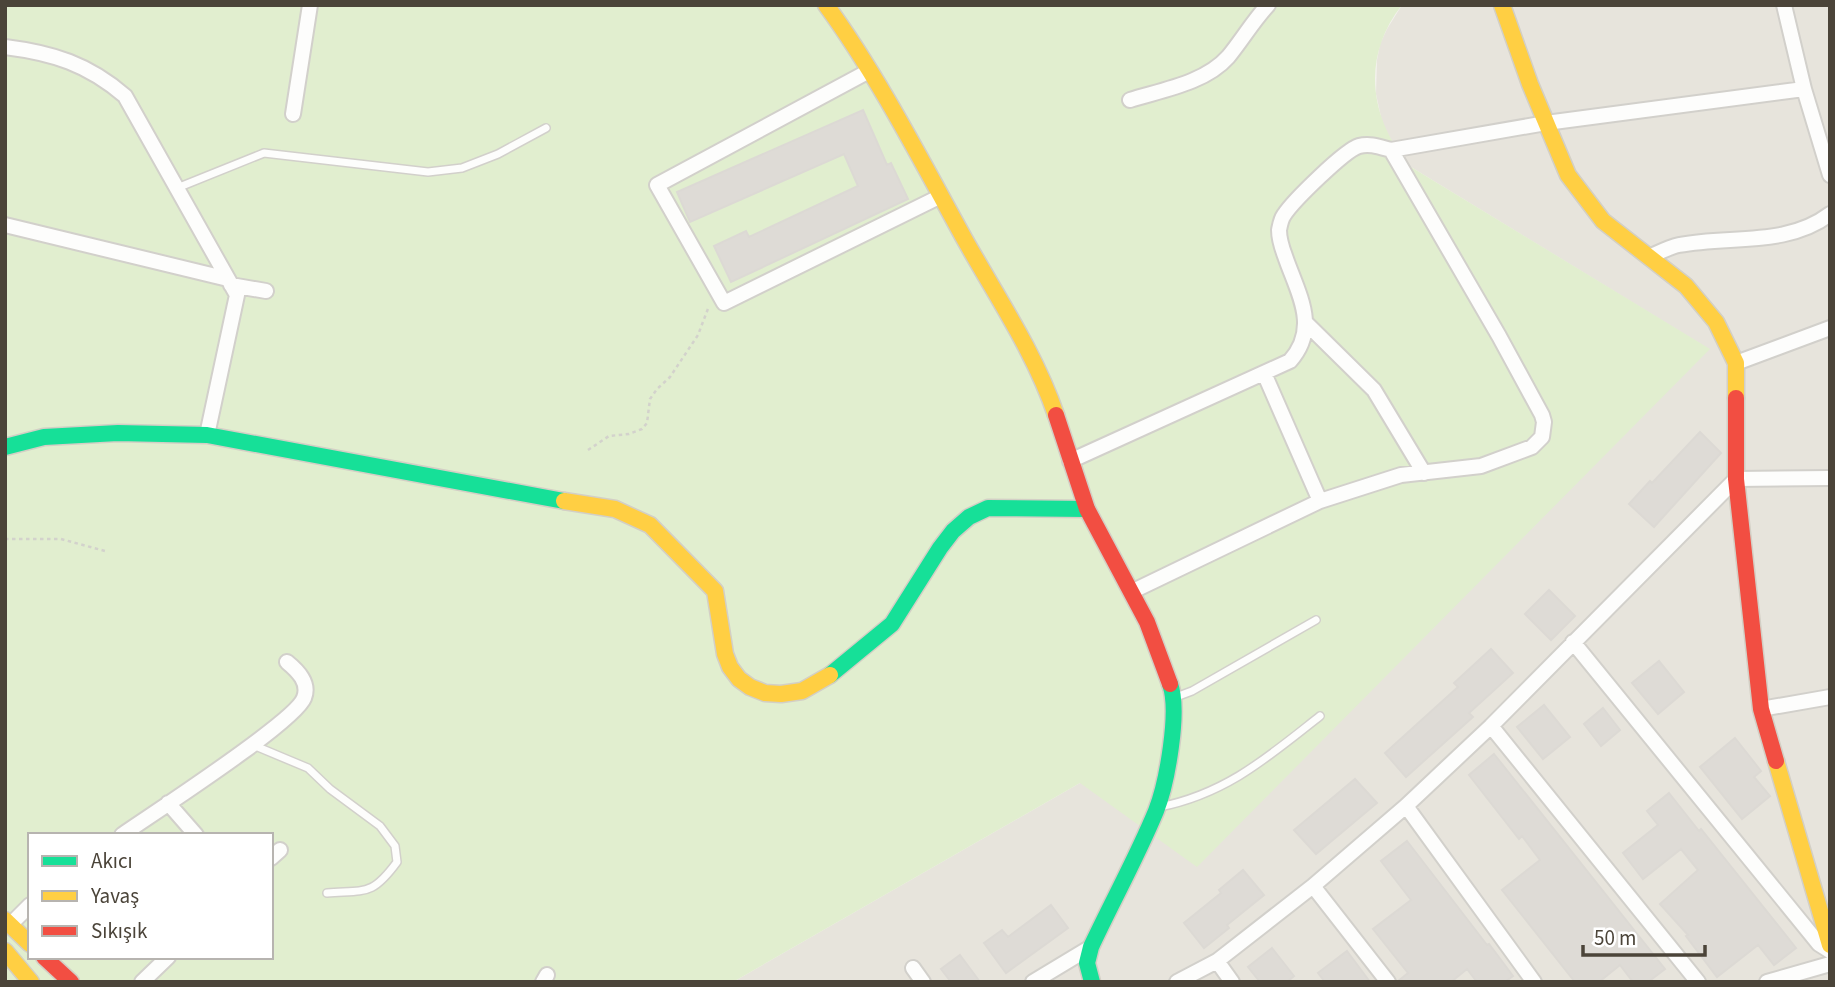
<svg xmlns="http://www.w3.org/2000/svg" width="1835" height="987" font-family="'Source Sans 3',sans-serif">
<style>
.residential{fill:#e7e4dc}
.green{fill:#e1eecf;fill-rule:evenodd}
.building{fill:#dedbd6;stroke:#dcd9d4;stroke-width:2}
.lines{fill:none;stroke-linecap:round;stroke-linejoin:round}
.lane-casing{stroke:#d2d0cb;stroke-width:10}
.street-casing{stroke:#d2d0cb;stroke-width:18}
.fast-casing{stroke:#d3cfc5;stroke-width:19}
.slow-casing{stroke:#d3cfc5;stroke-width:19}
.jam-casing{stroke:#d3cfc5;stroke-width:19}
.path{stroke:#d3d2cc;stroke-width:2.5;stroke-dasharray:3.5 3.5;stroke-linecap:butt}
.lane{stroke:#fdfdfc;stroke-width:7}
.street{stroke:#fdfdfc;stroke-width:14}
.fast{stroke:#16e098;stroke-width:16}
.slow{stroke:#ffcf43;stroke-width:16}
.jam{stroke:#f24e42;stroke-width:16}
</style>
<rect width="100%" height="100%" fill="#f4f2ee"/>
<path class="residential" d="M1402 5H1830V982H733L1080 783 1709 349 1411 167 1400 154 1383 126 1376 94 1377 60 1380 44 1387 29Z"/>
<path class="green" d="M5 5H1402C1361 57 1369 119 1411 167L1710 349 1197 867 1080 783 733 982H5ZM30 835H271V957H30Z"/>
<path class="building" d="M863 110 887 165 891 163 908 199 731 282 714 246 746 231 749 237 858 186 844 154 690 222 677 192Z
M1700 432 1721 453 1654 527 1629 504 1650 481 1652 483Z
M1549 590 1575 616 1551 640 1525 614Z
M1491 649 1513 673 1469 713 1473 717 1406 777 1385 753 1458 687 1454 683Z
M1659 661 1684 692 1658 714 1632 683Z
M1544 705 1570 737 1543 759 1517 727Z
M1603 708 1620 730 1601 746 1584 724Z
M1735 738 1761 771 1754 777 1770 796 1742 819 1700 767Z
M1494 754 1665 969 1648 982H1633L1620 965 1599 982H1575L1502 890 1540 860 1522 836 1519 839 1469 775Z
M1355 779 1377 803 1316 854 1294 830Z
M1669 793 1699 831 1701 829 1796 948 1774 965 1758 945 1717 977 1686 936 1688 935 1660 904 1698 870 1681 849 1643 879 1623 853 1658 825 1647 811Z
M1407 841 1487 945 1489 944 1513 976 1505 982H1477L1467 969 1451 982H1397L1408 973 1373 929 1411 900 1381 861Z
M1243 870 1264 895 1227 925 1229 928 1204 948 1184 923 1221 893 1219 890Z
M1051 905 1068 928 1006 973 984 943 1002 930 1008 937Z
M1272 948 1294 976 1287 982H1260L1248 967Z
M1347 951 1370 982H1325L1318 973Z
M960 955 980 982H951L941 969Z"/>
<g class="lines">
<g class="lane-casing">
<path id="lane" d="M177 188 264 153 428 172 462 168 498 154 546 128
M1176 697 1192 691 1316 620
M253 745 308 768 330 789 380 826 395 846 397 862C372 896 366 890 327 893
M1159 807C1226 794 1268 757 1320 716"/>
</g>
<g class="street-casing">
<path id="street" d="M1784 5 1804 89 1830 175
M5 47C53 53 88 64 125 96L237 295 207 435
M869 71 657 185 724 303 941 196
M1130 100C1162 90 1205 83 1228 57 1242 40 1253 21 1268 5
M293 114 310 5
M5 225 228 279
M1649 257C1658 253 1669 247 1679 245 1729 235 1787 247 1830 214
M231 285 266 291
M1306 323 1374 390 1424 473
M1736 363 1830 328
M1264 373 1320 501
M1070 461 1290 361C1320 327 1298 294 1285 256 1282 248 1279 239 1279 230 1280 225 1281 219 1284 215 1293 201 1345 150 1359 146 1370 143 1380 147 1391 150L1546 123 1804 89
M1131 592 1320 501 1401 475 1481 466 1532 447 1542 437 1544 422 1542 415 1499 336 1391 150
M1573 642 1819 944 1830 951
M1761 709 1830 697
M1491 726 1698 982
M168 803 196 835
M1406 806 1534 982
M122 835C152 814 295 722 304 698 310 683 298 671 287 662
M271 858 280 850
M1313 886 1388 982
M9 926 30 905
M1217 961 1232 982
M913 968 923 982
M142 982 168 957
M543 982 547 975
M1033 982 1091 947
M1177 982 1217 961 1313 886 1406 806 1491 726 1736 479 1830 478
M1767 982 1830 964"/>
</g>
<g class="fast-casing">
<path id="fast" d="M5 447 44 437 118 433 207 435 564 501
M830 675 892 624 940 548 953 531 969 517 988 508 1087 509
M1092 982 1087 963 1091 947C1112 902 1137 857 1156 811 1167 783 1180 711 1170 684"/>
</g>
<g class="slow-casing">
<path id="slow" d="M826 5C878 76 922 162 965 240 997 297 1035 353 1056 415
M1502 5 1530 84 1568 175 1603 221 1686 286 1716 322 1736 363V398
M564 501 615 509 650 525 715 591 725 654 730 667 739 679 750 687 765 693 781 694 802 691 830 675
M1776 761 1830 945
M5 920 30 944
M5 951 31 982"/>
</g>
<g class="jam-casing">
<path id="jam" d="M1736 398V479L1761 709 1776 761
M1056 415 1087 509 1147 622 1170 684
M44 957 71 982"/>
</g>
<path class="path" d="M588 450 609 436 629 434 642 429 647 423 650 399 657 389 670 377 698 335 709 306
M5 539H61L105 551"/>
<use href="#lane" class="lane"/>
<use href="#street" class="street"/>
<use href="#fast" class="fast"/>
<use href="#slow" class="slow"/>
<use href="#jam" class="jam"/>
</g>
<rect width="1835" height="987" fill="none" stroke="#4b4439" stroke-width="14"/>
<rect x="28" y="833" width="245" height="126" fill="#ffffff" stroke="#b7b4b0" stroke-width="2"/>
<rect x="42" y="856" width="35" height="10" fill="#16e098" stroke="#b7b4b0" stroke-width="2"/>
<text x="91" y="868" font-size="21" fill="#4b4439">Akıcı</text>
<rect x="42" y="891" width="35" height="10" fill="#ffcf43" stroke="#b7b4b0" stroke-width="2"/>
<text x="91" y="903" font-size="21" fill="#4b4439">Yavaş</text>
<rect x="42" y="926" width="35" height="10" fill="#f24e42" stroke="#b7b4b0" stroke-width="2"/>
<text x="91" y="938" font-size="21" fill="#4b4439">Sıkışık</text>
<path d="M1583 945v10h122v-10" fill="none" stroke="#4b4439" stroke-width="3.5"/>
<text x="1594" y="945" font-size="21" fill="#4b4439" stroke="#ffffff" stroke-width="5" paint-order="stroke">50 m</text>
</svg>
